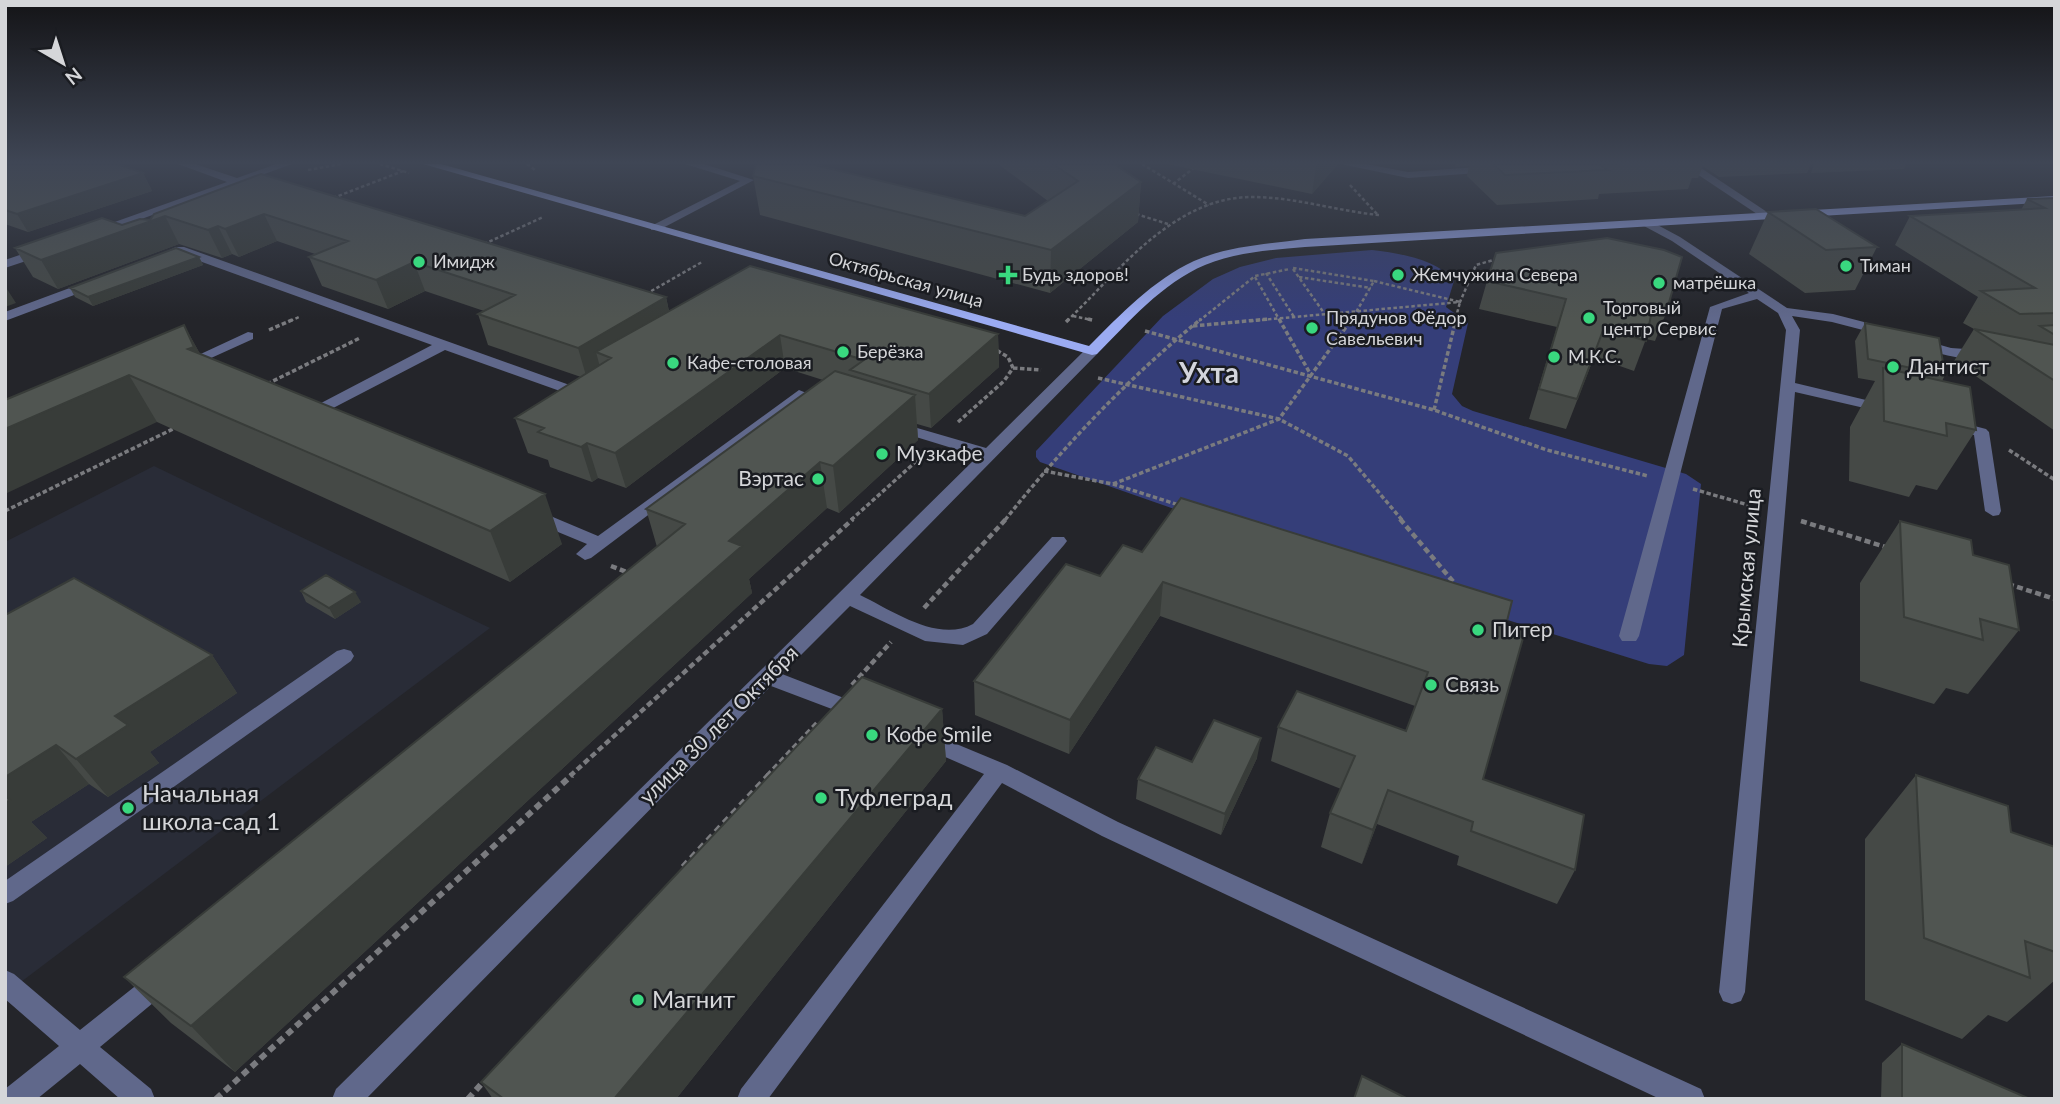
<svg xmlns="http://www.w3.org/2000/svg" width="2060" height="1104" font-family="Lato,sans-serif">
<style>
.built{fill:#292c37}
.green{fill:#353e79}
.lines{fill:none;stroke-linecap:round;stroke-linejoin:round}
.path-far3{stroke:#7a7b7f;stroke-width:2.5;stroke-dasharray:3.5 2.5;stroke-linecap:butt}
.path-far2{stroke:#7a7b7f;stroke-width:3.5;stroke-dasharray:4.5 2.5;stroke-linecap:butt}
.path-far1{stroke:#7a7b7f;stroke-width:4.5;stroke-dasharray:6 3.5;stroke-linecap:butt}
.path{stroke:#7a7b7f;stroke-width:6;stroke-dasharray:7 5;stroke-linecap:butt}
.minor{fill:#60688b;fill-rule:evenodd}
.major{fill:#9babf2;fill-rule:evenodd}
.wall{fill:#454946}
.shaded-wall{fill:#383c39}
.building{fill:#505551;stroke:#383c39;stroke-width:2}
.poi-dot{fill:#39d87f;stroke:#1a1c21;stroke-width:2.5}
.labels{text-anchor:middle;stroke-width:5;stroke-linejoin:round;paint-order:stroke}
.far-poi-label{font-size:18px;fill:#d5d6d9;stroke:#1a1c21;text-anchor:start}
.far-street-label{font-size:18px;fill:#d5d6d9;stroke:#1a1c21}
.poi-label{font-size:21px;fill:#d5d6d9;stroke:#1a1c21;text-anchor:start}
.street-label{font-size:21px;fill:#d5d6d9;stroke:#1a1c21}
.near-poi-label{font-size:24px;fill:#d5d6d9;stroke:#1a1c21;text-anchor:start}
.district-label{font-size:28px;font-weight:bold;fill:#d3d5dc;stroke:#1a1c21}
</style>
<rect width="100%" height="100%" fill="#24252a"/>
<path class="built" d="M154 466 490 628 5 994V542Z"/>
<path class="green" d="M1372 250C1398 253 1437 259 1454 281L1446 307 1468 323 1452 394 1462 406 1473 411 1686 474 1701 484 1684 655 1667 666 1649 664 1360 574 1040 462 1036 457V451L1163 316 1213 279 1240 267 1276 258Z"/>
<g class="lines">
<path class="path-far3" d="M380 164 409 173
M527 164 535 170
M1142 164 1209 205
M308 170 341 164
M1173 184 1199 164
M1350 185 1377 214
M333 198 403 171
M1136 214 1168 224
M484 244 543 217
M1293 268 1374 281 1351 321
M1293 269 1324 313
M1266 273 1294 317
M1255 277 1280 321
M1299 277 1371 288
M1374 281 1460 302 1455 321
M646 294 702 262
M1073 316 1092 320
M290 321 299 317
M1067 321C1119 271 1174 197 1252 197 1295 197 1337 211 1379 215
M1199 321 1255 276 1290 269
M1250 321 1460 302 1476 265 1497 259"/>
<path class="path-far2" d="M1088 319 1092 320
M1279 319 1311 375
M1066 322 1069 319
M1193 326 1269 319
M269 330 294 319
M1145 331 1434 410 1547 450 1648 476
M1013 368 1041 370
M1098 378 1279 419 1348 456 1402 520
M267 384 360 338
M1434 410 1456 319
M958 422 1004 381 1013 368 1008 357 993 348
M2009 450 2055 480
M1044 471 1113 484 1182 506
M1113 484 1279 419 1352 319
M1693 489 1752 506
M5 511 177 427
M851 520 921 457
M1005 520C1063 447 1128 378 1201 319"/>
<path class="path-far1" d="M1400 519 1456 585
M1801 521 1889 548
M611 566 629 573
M2008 584 2055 599
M924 608 1006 519
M852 685 891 642
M570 776 853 519
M767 776 818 722"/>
<path class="path" d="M683 867 769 775
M216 1099 572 775
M468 1099 484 1081"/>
<path class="minor" d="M178 164H195L237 178 276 164H292L103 233H95V229L227 182Z
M685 164H704L754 180 659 230H651V226L740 181Z
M1341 164H1366L1408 172 1492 166 1497 169 1492 172 1408 178Z
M1682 164H1695L1773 216 1763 218Z
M1644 222H1652L1680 237 1787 308 1833 314 1891 329 1893 332 1886 336 1832 322 1792 316 1800 330 1795 383 1891 406 1893 409 1886 413 1795 392 1745 992 1741 1001 1732 1004 1723 1001 1719 992 1786 330 1778 313 1757 299 1722 309 1639 636 1636 641H1622L1619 636 1710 307 1749 293 1672 241 1644 226Z
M43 247 49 251 47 254 5 268V260Z
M176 247H184L578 388H588L590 391 584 396H574L445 350 312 419H302L300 416 302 413 432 345 180 254 159 262 153 258Z
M94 279 98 280V286L5 321V312Z
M248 332 253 333V339L189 368 184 369 177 365Z
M1919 339 1951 348 1980 350 1987 354C1973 366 1931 351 1914 346V340Z
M1092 347 1099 351 1097 354 860 595C893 611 938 643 973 624L1052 537H1064L1067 541 1064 545 987 634 963 645 925 641 850 606 782 674 867 707 870 712 867 717 860 720 853 717 771 686 366 1099H332L336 1089 978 456 890 429 887 426 890 423H900L986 448 1087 348Z
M799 390 829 402 822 406 801 400 591 558 585 560 576 554 587 544 529 520 527 516 535 511 541 512 598 536Z
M1955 421 1986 429 1989 432 2001 511 1999 515 1993 516 1985 511 1974 435 1950 429 1947 426Z
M344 649 351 651 354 656 351 661 13 901 5 904V881L337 651Z
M925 731 1007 765 1118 822 1701 1089 1705 1099H1660L1102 836 1002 783 768 1099H737L741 1089 984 774 918 745 915 739 918 733Z
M162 968 171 972 175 980 171 988 100 1047 151 1089 155 1099H120L80 1064 37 1099H5V1089L59 1046 5 999V970L14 974 80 1030 153 972Z"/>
<path class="major" d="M423 164H441L1089 346C1120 315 1153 280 1194 261 1228 246 1268 244 1305 239L2055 196V202L1305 247C1272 250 1236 252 1205 265 1162 283 1129 322 1097 354L1092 355Z"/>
</g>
<path class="wall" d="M5 164 143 173 152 191 28 232 5 224Z
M998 164H1114L1141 182 1138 222 1050 293 760 215 753 176 1025 216 1048 201Z
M1167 164H1338L1312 194Z
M1454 164H1811L1807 173 1719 177 1703 166 1698 178H1692L1688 189 1599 194 1598 199 1497 205 1467 176 1469 166 1456 167Z
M1906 164 1904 169 1811 173 1814 164Z
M261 174 666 297 669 311 998 334 999 367 931 428 917 424 918 440 839 513 827 508 749 579 752 593 235 1072 171 1023 124 977 657 547 646 509 823 380 785 368 626 488 598 478 592 482 550 467 548 460 528 453 515 418 581 377 488 345 478 314 484 311 425 291 388 309 322 286 309 257 315 254 277 241 239 257 232 254 222 258 179 244 58 289 33 277 15 248 150 220Z
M2055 198V431L1954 361 1974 329 1963 323 1978 297 1895 245 1910 216 2021 210 2027 199Z
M1768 212 1877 247 1855 290 1805 293 1749 254Z
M199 257 203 265 93 306 75 297 70 288Z
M1487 281 1666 313 1655 341 1646 339 1634 371 1594 357 1566 429 1529 419 1557 327 1479 309Z
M1865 323 1945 375 1942 381 1976 430 1937 490 1916 485 1909 497 1849 481 1850 427 1875 381 1858 378 1855 341Z
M184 325 200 354 562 544 510 582 157 422 5 400Z
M1900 521 1973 555 2019 630 1968 694 1946 688 1934 704 1860 681V583Z
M1142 552 1506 625 1483 779 1575 870 1557 904 1457 865 1459 856 1377 824 1362 864 1321 847 1330 813 1341 789 1271 761 1278 727 1406 731 1415 706 1160 616 1069 754 975 715 974 681 1100 576Z
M301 591 361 602 335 619 306 602Z
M5 615 212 655 237 693 150 752 159 763 108 797 89 784 31 822 47 838 5 867Z
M942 709 946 761 676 1099H493L481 1082Z
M1257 758 1221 835 1136 799 1138 779 1192 762Z
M1916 775 2011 832 2055 847V980L2007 1022 1988 1015 1962 1039 1865 1000V839Z
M1902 1044 2030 1099H1881L1882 1063Z"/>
<path class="shaded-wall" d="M1318 164H1338L1312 194 1316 166Z
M143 173 152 191 28 232 17 214Z
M1141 182 1138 222 1050 293 1051 250Z
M264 214 277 241 239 257 225 229Z
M165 216 179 244 58 289 41 260Z
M218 226 232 254 222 258 208 230Z
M199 257 203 265 93 306 88 297Z
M414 262 425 291 388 309 376 280Z
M5 286 16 303 5 307Z
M666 297 672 327 596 352 601 371 587 379 578 348Z
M184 325 209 370 188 349Z
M998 334 999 367 931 428 929 394Z
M780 335 785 368 626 488 615 453Z
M129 375 157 422 5 494V429Z
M915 395 918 440 839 513 833 466Z
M587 443 598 478 592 482 581 447Z
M820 462 827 508 749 579 752 593 235 1072 191 1026 729 541Z
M545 494 562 544 510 582 490 531Z
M1163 582 1160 616 1069 754 1070 720Z
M355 592 361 602 335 619 329 608Z
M212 655 237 693 150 752 159 763 108 797 76 759 115 716Z
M942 709 946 761 676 1099H614Z
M1261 738 1257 758 1221 835 1225 814Z
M56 745 89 784 31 822 47 838 5 867V777Z
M1388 790 1377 824 1362 864 1373 830Z"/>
<path class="building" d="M9 164H117L143 173 17 214 5 210V166Z
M756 164H811L1025 216 1078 181 1053 164H1114L1141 182 1051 250 753 176Z
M1493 164H1620L1601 166 1608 170 1505 175Z
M261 174 666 297 578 348 478 314 515 295 414 262 376 280 309 257 348 241 264 214 225 229 218 226 208 230 165 216 41 260 15 248 102 218 122 225 140 219 150 220 154 214Z
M2055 198V313L2020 314 1981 291 2035 288 1910 216 2045 208 2027 199Z
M1816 209 1877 247 1826 250 1768 212Z
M1607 238 1664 250 1682 257 1666 313 1652 310 1646 341 1604 328 1577 399 1539 389 1566 299 1487 281 1496 253Z
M176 248 199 257 88 297 70 288Z
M750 266 998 334 929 394 850 370 864 360 780 335 615 453 587 443 581 447 538 432 544 428 515 418 611 358 596 352Z
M1865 323 1939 338 1945 375 1868 359Z
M184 325 194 347 188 349 545 494 490 531 129 375 5 429V400Z
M2055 325V335L2040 326Z
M1974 329 2055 345V381Z
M1883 368 1970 387 1976 430 1946 423 1947 436 1884 421Z
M835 371 915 395 833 466 820 462 729 541 742 546 191 1026 124 977 685 524 646 509Z
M1181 498 1512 601 1506 625 1525 631 1483 779 1584 815 1575 870 1471 831 1473 822 1388 790 1373 830 1330 813 1355 756 1278 727 1297 691 1406 731 1428 672 1163 582 1070 720 974 681 1066 564 1100 576 1123 545 1142 552Z
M1900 521 1971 540 1973 555 2009 565 2019 630 1980 619 1983 640 1904 617Z
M326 575 355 592 329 608 301 591Z
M74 578 212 655 115 716 128 725 76 759 56 745 5 777V615Z
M862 677 942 709 614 1099H504L481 1082Z
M1214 720 1261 738 1225 814 1138 779 1156 747 1192 762Z
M1916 775 2008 806 2011 832 2055 847V952L2025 941 2030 978 1924 938Z
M5 796 10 800 5 803Z
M1902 1044 2030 1099H1902Z
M1362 1076 1408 1099H1354Z"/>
<linearGradient id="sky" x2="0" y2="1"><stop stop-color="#141417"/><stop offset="0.51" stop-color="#3f4655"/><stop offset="1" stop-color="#3f4655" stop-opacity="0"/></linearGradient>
<rect width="2060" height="319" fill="url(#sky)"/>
<g class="poi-dot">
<circle cx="419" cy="262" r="7"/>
<circle cx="1846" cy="266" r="7"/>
<path d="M1004.5 264.5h7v7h7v7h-7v7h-7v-7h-7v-7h7z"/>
<circle cx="1398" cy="275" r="7"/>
<circle cx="1659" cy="283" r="7"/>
<circle cx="1589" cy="318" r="7"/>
<circle cx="1312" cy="328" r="7"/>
<circle cx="843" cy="352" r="7"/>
<circle cx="1554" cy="357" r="7"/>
<circle cx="673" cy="363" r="7"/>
<circle cx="1893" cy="367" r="7"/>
<circle cx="882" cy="454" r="7"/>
<circle cx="818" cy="479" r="7"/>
<circle cx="1478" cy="630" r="7"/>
<circle cx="1431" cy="685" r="7"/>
<circle cx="872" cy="735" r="7"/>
<circle cx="821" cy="798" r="7"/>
<circle cx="128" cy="808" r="7"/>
<circle cx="638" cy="1000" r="7"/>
</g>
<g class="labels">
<g class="far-poi-label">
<text x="433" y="268">Имидж</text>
<text x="1860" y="272">Тиман</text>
<text x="1022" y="281">Будь здоров!</text>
<text x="1412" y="281">Жемчужина Севера</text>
<text x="1673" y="289">матрёшка</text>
<text x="1603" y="314">Торговый<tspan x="1603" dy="21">центр Сервис</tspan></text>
<text x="1326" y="324">Прядунов Фёдор<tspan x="1326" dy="21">Савельевич</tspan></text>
<text x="857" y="358">Берёзка</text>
<text x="1568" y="363">М.К.С.</text>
<text x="687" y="369">Кафе-столовая</text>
</g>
<g class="far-street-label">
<text transform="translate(906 280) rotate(16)" y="6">Октябрьская улица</text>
</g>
<g class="poi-label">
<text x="1907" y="374">Дантист</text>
<text x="896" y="461">Музкафе</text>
<text x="804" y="486" text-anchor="end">Вэртас</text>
<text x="1492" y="637">Питер</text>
<text x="1445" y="692">Связь</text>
<text x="886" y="742">Кофе Smile</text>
</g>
<g class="street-label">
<text transform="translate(1747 568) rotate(-85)" y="7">Крымская улица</text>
<text transform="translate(719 725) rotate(-45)" y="7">улица 30 лет Октября</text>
</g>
<g class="near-poi-label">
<text x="142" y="802">Начальная<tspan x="142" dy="28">школа-сад 1</tspan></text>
<text x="835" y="806">Туфлеград</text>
<text x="652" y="1008">Магнит</text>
</g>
<g class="district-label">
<text x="1209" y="383">Ухта</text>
</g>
</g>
<rect width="2060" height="1104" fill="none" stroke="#d5d6d9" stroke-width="14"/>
<g transform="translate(63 63) rotate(141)" stroke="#1a1c21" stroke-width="5" paint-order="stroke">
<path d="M0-5L12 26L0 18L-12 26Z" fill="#d5d6d9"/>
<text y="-10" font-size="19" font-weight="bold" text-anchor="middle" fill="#d5d6d9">N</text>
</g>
</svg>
